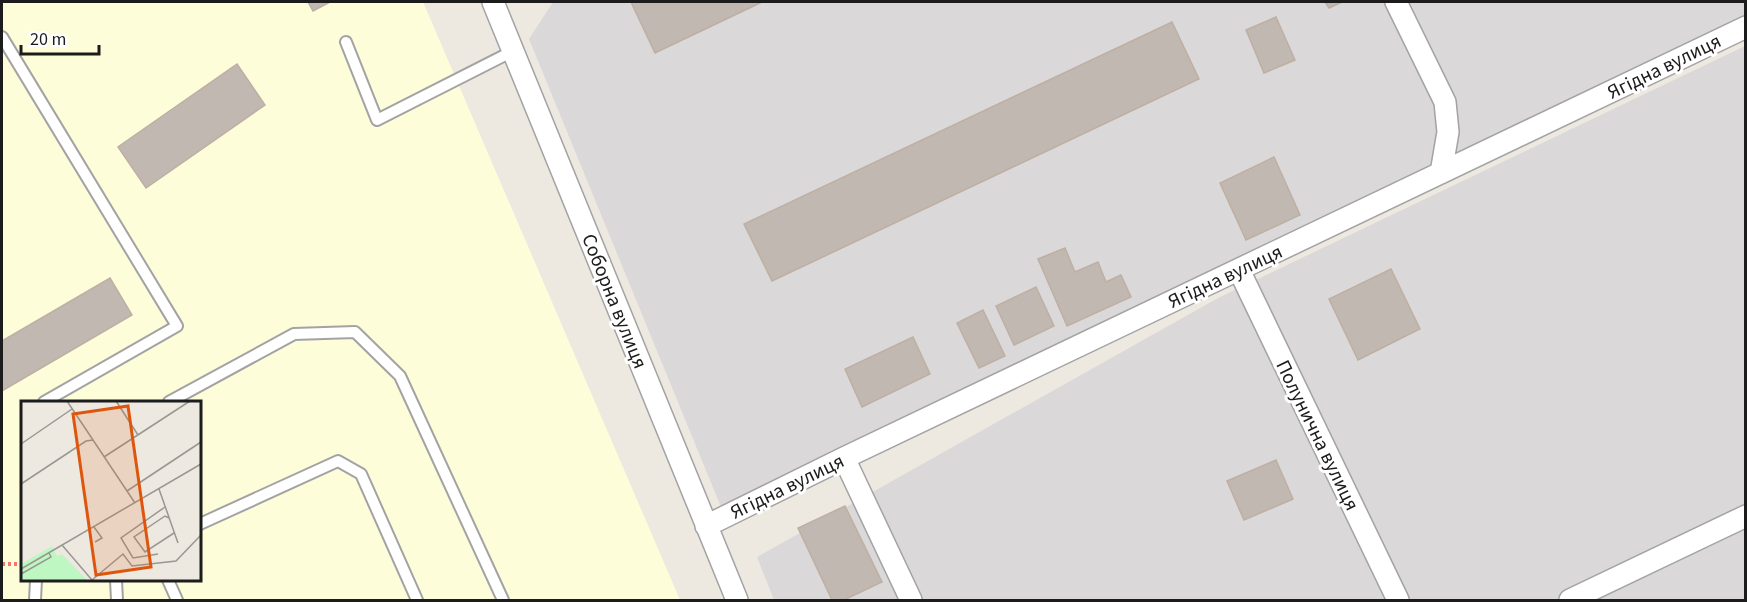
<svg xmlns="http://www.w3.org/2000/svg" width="1747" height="602" font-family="'Source Sans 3',sans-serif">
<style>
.residential{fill:#dad8d8}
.education{fill:#fefdd9;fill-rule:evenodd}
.building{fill:#c1b8b1;stroke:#beafa4;stroke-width:1.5}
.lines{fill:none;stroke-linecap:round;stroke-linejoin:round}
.service-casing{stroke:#a3a3a3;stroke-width:14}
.minor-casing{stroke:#a3a3a3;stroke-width:24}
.path{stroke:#f5766a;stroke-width:4;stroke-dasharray:3 3;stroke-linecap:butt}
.service{stroke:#fff;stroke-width:10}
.minor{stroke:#fff;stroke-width:21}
.labels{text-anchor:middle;stroke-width:6;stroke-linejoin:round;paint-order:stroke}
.street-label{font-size:20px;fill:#1c1c1c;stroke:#fff}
.inset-road{fill:none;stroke:#999792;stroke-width:1.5}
.view{fill:#de560d;fill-opacity:0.15;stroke:#de560d;stroke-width:3}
.inset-edge{fill:none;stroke:#1c1c1c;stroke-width:3}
</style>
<rect width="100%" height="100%" fill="#ede9e1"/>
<path class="residential" d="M553 2H1746L1745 15 721 507 529 39Z
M1745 46V600H774L757 557 1218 298Z"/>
<path class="education" d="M2 2H423L680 600H2ZM22 402H200V580H22Z"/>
<path class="building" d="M308 2H330L313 11Z
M631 2H762L655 53Z
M1325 2H1342L1329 8Z
M1276 17 1295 60 1264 73 1246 30Z
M1172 22 1199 79 772 281 744 224Z
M237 64 265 105 146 188 118 147Z
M1274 157 1300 215 1246 240 1220 183Z
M1065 248 1075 272 1098 262 1106 282 1121 275 1131 297 1067 326 1038 259Z
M1391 269 1420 329 1358 360 1329 299Z
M110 278 132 315 2 391V341Z
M1036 287 1054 326 1014 345 996 306Z
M983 310 1005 356 979 368 957 323Z
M913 337 930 374 862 407 845 369Z
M1276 460 1293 499 1244 520 1227 481Z
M845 506 882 582 844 600H832L798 528Z"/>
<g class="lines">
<g class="service-casing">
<path id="service" d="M2 37 177 326 44 402
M346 42 377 120 513 51
M169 402 294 334 355 332 400 376 503 600
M200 524 338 461 361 474 417 600
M116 580 117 600
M168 580 177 600
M35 600 36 580"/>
</g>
<g class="minor-casing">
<path id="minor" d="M493 2 737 600
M1396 2 1445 102 1448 132 1441 173
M1239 270 1398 600
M844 458 911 600
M706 526 844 458 1746 27
M1570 600 1746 516"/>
</g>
<path class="path" d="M2 564H22"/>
<use href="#service" class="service"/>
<use href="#minor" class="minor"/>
</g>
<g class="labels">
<g class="street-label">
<text transform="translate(1664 66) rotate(-26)" y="7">Ягідна вулиця</text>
<text transform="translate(1225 276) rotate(-25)" y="7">Ягідна вулиця</text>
<text transform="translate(615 301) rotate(68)" y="7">Соборна вулиця</text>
<text transform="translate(1318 435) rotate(64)" y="7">Полунична вулиця</text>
<text transform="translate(787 486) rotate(-26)" y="7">Ягідна вулиця</text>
</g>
</g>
<g transform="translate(21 401)">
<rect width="180" height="180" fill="#ede9e1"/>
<path d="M31 145 36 155 41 153 67 180H0V163Z" fill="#bef7c2"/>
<path class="inset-road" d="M46 0 114 102M95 0 117 34M0 43 51 8M83 56 169 0M0 83 65 40 72 39M138 88 157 142M106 90 180 41M148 117 144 115 113 136 124 151 153 132M73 126 81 137 74 141M41 144 71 179M137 153 112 157 100 137 144 106M0 168 180 63M0 173 30 156 28 152M71 179 102 153 111 165 155 160 180 134"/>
<path class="view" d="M107 5 130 166 75 174 52 13Z"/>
<rect width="180" height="180" class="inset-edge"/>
</g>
<rect width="1747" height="602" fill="none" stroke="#1c1c1c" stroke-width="6"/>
<path d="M21 45v9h78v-9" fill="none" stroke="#1c1c1c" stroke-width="3"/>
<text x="30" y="45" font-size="18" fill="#1c1c1c" stroke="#ffffff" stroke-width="4.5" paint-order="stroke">20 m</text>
</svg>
